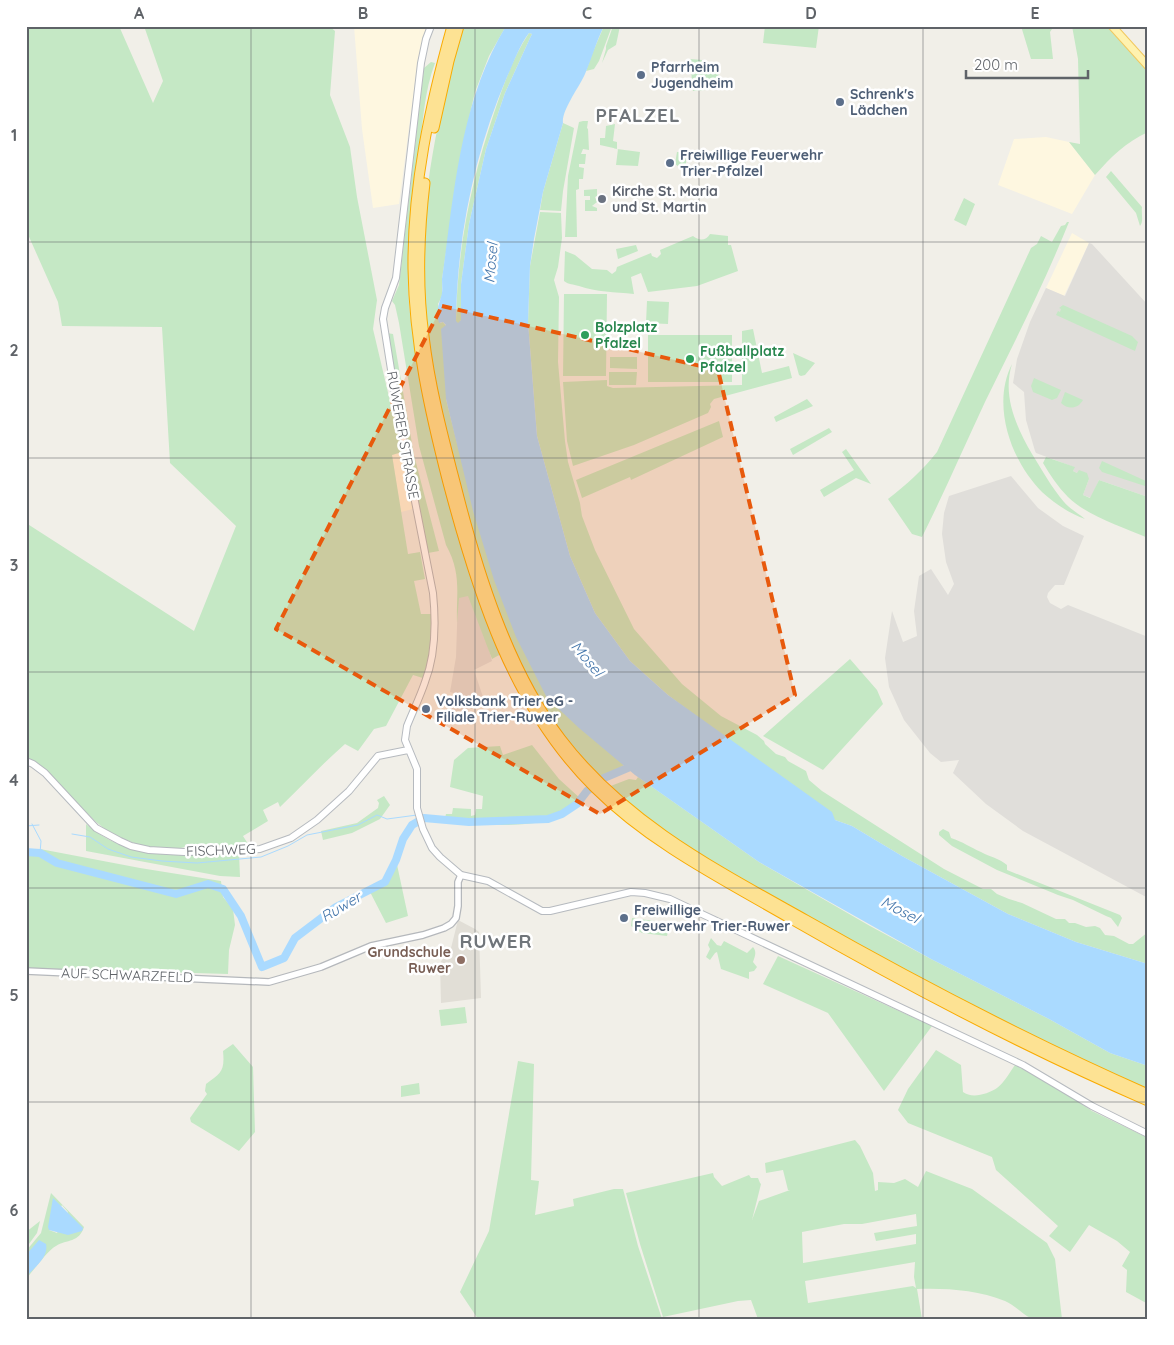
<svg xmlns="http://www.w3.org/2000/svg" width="1174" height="1345" font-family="Quicksand,sans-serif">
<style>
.commercial{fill:#fef7e0}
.industrial{fill:#e0deda}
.education{fill:#e1ded6}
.green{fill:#c5e8c5;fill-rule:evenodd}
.water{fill:#aadaff;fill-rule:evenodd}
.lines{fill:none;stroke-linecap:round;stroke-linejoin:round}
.stream{stroke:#aadaff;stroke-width:1}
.river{stroke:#aadaff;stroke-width:8}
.tertiary-casing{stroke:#b5b8bc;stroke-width:8}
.secondary-casing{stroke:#b6babf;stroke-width:8}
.primary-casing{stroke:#f2c960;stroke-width:9}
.motorway-casing{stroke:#f9ab00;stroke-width:11}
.tertiary{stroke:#fff;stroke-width:5.5}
.secondary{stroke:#fff;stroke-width:6}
.primary{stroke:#fff2af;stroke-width:7}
.motorway{stroke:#fde293;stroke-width:9}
.marked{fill:#e8590c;fill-opacity:0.2;stroke:#e8590c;stroke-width:4;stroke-dasharray:10 6;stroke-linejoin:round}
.grid{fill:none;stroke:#5f6368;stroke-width:1;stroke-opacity:0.55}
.service-dot{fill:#5c6f8a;stroke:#fff;stroke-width:2}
.worship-dot{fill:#6b7280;stroke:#fff;stroke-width:2}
.leisure-dot{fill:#2e9e5b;stroke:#fff;stroke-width:2}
.education-dot{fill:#8d6e63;stroke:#fff;stroke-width:2}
.labels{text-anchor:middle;stroke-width:5;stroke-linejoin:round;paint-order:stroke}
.service-label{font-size:14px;font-weight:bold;fill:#4e5e75;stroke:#fff;text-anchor:start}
.worship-label{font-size:14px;font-weight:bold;fill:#5b616d;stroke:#fff;text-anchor:start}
.leisure-label{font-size:14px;font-weight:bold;fill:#27864d;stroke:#fff;text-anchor:start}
.street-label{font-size:14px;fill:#5f6368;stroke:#fff}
.education-label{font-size:14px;font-weight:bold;fill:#785e54;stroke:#fff;text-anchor:end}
.water-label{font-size:15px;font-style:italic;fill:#4174aa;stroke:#fff}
.district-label{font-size:19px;font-weight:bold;letter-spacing:1px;fill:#70757a;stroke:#fff}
.neatline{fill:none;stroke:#5f6368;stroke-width:2}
.grid-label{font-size:16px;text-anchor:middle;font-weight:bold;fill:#5f6368}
</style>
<rect width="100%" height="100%" fill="#f1efe8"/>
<path class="commercial" d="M354 26H428L418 59 399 204 373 208 362 129Z
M1046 137 1069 142 1095 175 1072 214 998 185 1014 139Z
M1072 233 1089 243 1064 296 1046 288Z
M402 452 413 509 401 512 392 455Z"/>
<path class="industrial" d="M1089 243 1092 244 1148 305V497L1099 480 1091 498 1083 495 1089 479 1073 471 1074 467 1036 453 1035 451 1026 420 1024 392 1013 383 1017 359 1030 322 1046 288 1065 296Z
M1011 476 1038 508 1063 526 1084 536 1064 585H1055L1048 593 1047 597 1050 603 1061 609 1068 605 1148 637V898L1023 831 986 804 953 773 959 760 941 762 930 753 904 720 889 687 885 658 892 611 903 642 917 636 914 611 919 576 931 569 948 595 954 584 946 562 942 534 944 513 949 496Z
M474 594 492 661 474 670 486 706 454 712 441 729 457 694 450 692 456 657 458 595Z"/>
<path class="education" d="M458 920 475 929 479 932 481 998 441 1003 440 963 444 957 446 956 450 952Z"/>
<path class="green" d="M26 26H119L153 103 163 81 144 26H329L335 31 330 95 350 147 357 197 377 300 373 329 402 452 392 455 408 554 420 552 425 579 414 581 421 614H435L436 627 426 679 413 675 386 726 374 729 358 751 345 744C322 764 302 786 280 807L278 802 263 810 268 821 243 836 250 847 196 844 181 848 166 849 142 846 124 839 109 832 96 822 43 768 26 761V523L194 631 236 526 170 463 162 327 62 326 58 302 26 230Z
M462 26H506L489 56 475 92 461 153 442 279V296L438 304 440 323 443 322 446 326V399L457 443 547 698 624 765 600 779C580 756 559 733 543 707 502 636 479 558 458 479 440 409 423 339 423 266 422 185 441 105 462 26Z
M604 26H612L599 61 594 69 586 71 592 54Z
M613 26H620L616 45 608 50 602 63 606 49V46Z
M765 26H819L816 48 763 43Z
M1021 26H1054L1050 32 1053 59H1031Z
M1072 26H1106L1125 44 1148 72V132C1126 142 1111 157 1095 175L1069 142 1080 144 1078 59Z
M529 33 532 34 530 38 505 93 486 149 469 224 461 284V320L459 324 456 322C457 250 471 181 494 113 503 86 513 57 529 33Z
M690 59 702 60V64L719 67 718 89 693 91Z
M431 62 435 63C424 92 423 123 419 152 412 202 406 253 409 303 412 336 418 368 424 401 442 487 466 573 501 654L492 659 468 596 459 598 457 623C456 593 462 574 446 545L419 446 399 323 395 305 392 301 399 285 424 68Z
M583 121H588L587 128 588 129 589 150 583 149 581 154H586L585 164H579V167L584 168 583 179H579V189L576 190 577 237H565L568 176 579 122Z
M563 123 574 128 563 191 561 211 540 210 543 192Z
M615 124 613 141 617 142V149L640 152 638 166 616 165 618 149 600 145V138H605L606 126Z
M677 152H688L689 157 686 158V169H682L675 164Z
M1111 171 1142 207C1141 214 1144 221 1140 226L1136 213 1106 177Z
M597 189V196L595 197 597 202 592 206 597 208V211H585V200H590V196H584V190Z
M964 198 975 204 966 226 954 220Z
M540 212 561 213 562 238 558 267 554 280 559 297 558 362 565 441 568 462 580 503 582 516 595 550 634 629 682 684 721 716 757 735 764 741 765 744 776 754 785 757 788 761 806 771 809 780 822 791 944 869 983 889H991L997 894 1009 899 1022 903 1056 919H1065L1069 923H1075L1086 927 1095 926 1100 928 1105 935 1114 936 1129 944H1133L1148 932V964L1076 942 1008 914 902 856 852 826 835 820 668 695 630 661 595 613 570 556 537 436 528 322 530 266Z
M1067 222H1069C1044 284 1014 343 985 402 964 447 944 493 922 537L912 534 888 499C906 485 923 470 937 452L1031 248 1037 244 1041 236 1052 242 1061 226 1065 225Z
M710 234 728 236V245H731L738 271 697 286 648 292 641 273 631 277 634 294C615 292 596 292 579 286 573 284 569 285 564 281L565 251 575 255 592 269 607 270 612 274 616 271 617 267 651 253 652 256 657 258 661 254 660 250 693 236C699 241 706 241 710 234Z
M636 245 638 251 618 259 616 249Z
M564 294H607L606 376H563Z
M647 301 669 302 668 324 646 323Z
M1063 305 1132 336 1138 342 1135 351 1056 315 1058 311 1060 312 1061 309 1059 308Z
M753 329 762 373 789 366 792 378 714 399 710 404 711 407 708 413 634 445 573 466 567 441 563 382 607 380V386L613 388 742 385V331Z
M387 333 393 334 414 455 439 551 428 553Z
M648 335H732V382H648Z
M793 353 815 363 805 375 801 376 799 375Z
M610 357H637V369L610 368Z
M1012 364C1002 396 1016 426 1032 454 1042 470 1052 488 1064 502 1070 509 1078 513 1085 519 1069 513 1055 504 1042 492 1011 461 991 405 1012 364Z
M609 372H637L636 385H609Z
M1034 378 1061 390 1057 398 1052 400 1033 392 1031 386Z
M1065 392 1083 400C1078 409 1068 410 1061 403Z
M807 399 813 406 776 422 774 417Z
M719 421 723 437 631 480 630 477 582 498 576 480Z
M829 428 832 432 793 455 790 449Z
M846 449 871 484 856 478 824 497 820 490 854 470 842 452Z
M1046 457 1075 467 1073 471 1077 473 1079 470 1087 473 1089 479 1083 495 1090 498 1099 480 1148 497V538C1123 527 1087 516 1068 497 1058 487 1050 475 1043 463Z
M1102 461 1148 482V487L1102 472 1099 468Z
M850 659 877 690 883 704 823 770 763 736Z
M532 745 559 779 582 800C579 803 577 807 574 809 547 831 478 825 444 822L446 814H452L453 808 471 809V816L475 815 476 809H482L483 796 450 787 454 760 468 748 500 746 503 755Z
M638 777 759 862 870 926 931 959 1049 1019 1110 1053 1148 1066V1091L1091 1066 931 986 725 871 664 833 608 787 629 779 636 780Z
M384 796 390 805 380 819 352 833 323 840 321 831 357 823 378 808 379 803 377 800Z
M86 824C130 862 185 855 239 853L240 877 220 876 86 851Z
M943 829 949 832 951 838C963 842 970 847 981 852 990 857 999 858 1007 865V870L1120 915 1122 918 1118 927 1111 918 1106 916 1073 900 1058 895 997 870 952 846 939 835V832Z
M40 849 140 868 221 881 223 897 233 909 235 925 229 950 228 974 26 968V852L40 853Z
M396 860 408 916 386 923 369 890 385 882Z
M632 918 670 923 667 936 642 933 631 926Z
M711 938 717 945 721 946 724 941 747 953 753 947C757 952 755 956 753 962L757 967 754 971 749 972V979L721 969 717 952 715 953 710 960 706 957 710 949 708 945Z
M778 956 932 1026 884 1091 828 1013 763 984Z
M465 1007 467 1023 441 1026 439 1010Z
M233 1044 253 1067 255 1132 239 1151 191 1122 190 1118 207 1094 205 1091 206 1084C221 1073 225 1071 223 1051Z
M936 1050 961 1065 963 1092C972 1099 988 1094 997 1088 1004 1083 1010 1072 1015 1065L1054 1086 1092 1111 1148 1138V1304L1126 1292 1127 1270 1122 1266 1130 1252 1117 1241 1089 1225 1070 1252 1049 1236 1058 1226 996 1170 992 1157 908 1123 898 1110 908 1089Z
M518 1061 534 1064 531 1180 539 1181 535 1215 574 1206 573 1199 614 1189H623L638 1246 662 1319H478L460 1292 489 1231Z
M419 1083 420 1094 401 1097V1086Z
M855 1140 860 1146 873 1173 875 1191 878 1190V1182L894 1183 905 1179 918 1187 926 1171 972 1189 1047 1243 1055 1259 1062 1319C1055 1319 1037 1321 1031 1318 1023 1315 1015 1305 1005 1301 977 1290 947 1288 917 1289L922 1319H758L751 1300 738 1301 663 1317 640 1244 626 1193 713 1173 714 1177 722 1186 749 1175 751 1178H758L760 1183 761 1184 752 1220 759 1201 790 1190H788L783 1170 766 1173 765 1163ZM916 1214 917 1226 874 1233 876 1241 916 1234V1244L803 1263 802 1232 844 1224H862ZM915 1262 914 1277 916 1288 913 1286 808 1303 805 1281Z
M51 1193 84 1227C79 1243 67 1239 56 1246 48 1250 33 1271 26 1279V1251L41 1233ZM62 1205 68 1212 57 1233 49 1230Z
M40 1221 37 1233 26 1248V1232Z"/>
<path class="water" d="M506 26H604C596 42 592 58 585 74 580 86 561 111 563 123L543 192 534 239 530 266 528 322 537 436 570 556 595 613 630 661 668 695 832 812 835 820 852 826 902 856 1008 914 1076 942 1148 964V1066L1110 1053 1049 1019 931 959 759 862 635 775 579 728 547 698 516 637 494 580 473 511 446 399 441 329 446 325 443 322 439 323C436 312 438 307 441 297 443 292 442 285 442 279 454 194 460 102 506 26ZM529 33 532 34 530 38 505 93 486 149 469 224 461 284V320L458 323 456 321C457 238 474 154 507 77 514 62 519 46 529 33Z
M53 1198 83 1228 82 1231 68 1235 49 1230 48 1227Z
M39 1240 46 1244C49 1257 34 1268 26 1277V1255Z"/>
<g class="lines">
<path class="stream" d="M32 824 41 841 40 853
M26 826 39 825
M72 834 90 837 108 849 131 857 162 861 197 863 261 857 288 846 307 835 358 825 377 815 387 819 417 815"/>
<path class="river" d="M26 852 40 853 57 863 176 894 208 884 223 889 241 916 262 967 284 958 295 938 336 907 385 882 396 860 403 839 412 825 424 818 469 822 548 819 562 814 577 804 587 791 604 778 637 764"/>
<g class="tertiary-casing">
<path id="tertiary" d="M26 971 269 982 321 967 371 946 423 935 444 928 451 924 456 918 458 906V882L461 875"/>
</g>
<g class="secondary-casing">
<path id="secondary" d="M431 26 426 39 421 63 396 278 385 308 383 319 399 420 433 593C436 623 436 654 425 682 420 697 413 711 407 726L405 740 417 769V808L423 829 432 848 440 857 461 875 488 881 542 911H550L631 892 645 893 670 899 1023 1065 1092 1106 1148 1134
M26 761 33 764 45 773 96 828 120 841 131 846 149 850 184 852 233 851 260 849 291 838 317 820 349 791 378 756 408 750"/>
</g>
<g class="primary-casing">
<path id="primary" d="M1112 26 1148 66"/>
</g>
<g class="motorway-casing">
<path id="motorway" d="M452 26C430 105 412 187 413 269 414 343 430 413 448 483 477 592 512 706 594 787 651 844 724 880 793 920 908 986 1026 1048 1148 1101
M434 128 449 61 459 26
M425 183C419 234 417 285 424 336 430 387 443 436 456 486 477 569 508 670 561 739 625 823 715 869 806 920 917 983 1030 1042 1148 1094"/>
</g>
<use href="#tertiary" class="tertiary"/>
<use href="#secondary" class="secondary"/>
<use href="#primary" class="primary"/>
<use href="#motorway" class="motorway"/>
</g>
<path class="marked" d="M442 306 718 370 795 695 600 814 276 629Z"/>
<path class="grid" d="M251 26V1319M475 26V1319M699 26V1319M923 26V1319M26 242H1148M26 458H1148M26 672H1148M26 888H1148M26 1102H1148"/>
<g class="service-dot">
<circle cx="641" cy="75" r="5"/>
<circle cx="840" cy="102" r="5"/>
<circle cx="670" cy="163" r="5"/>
<circle cx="426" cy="709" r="5"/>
<circle cx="624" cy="918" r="5"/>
</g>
<circle class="worship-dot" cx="602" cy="199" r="5"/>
<g class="leisure-dot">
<circle cx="585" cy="335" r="5"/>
<circle cx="690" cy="359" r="5"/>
</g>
<circle class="education-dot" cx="461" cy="960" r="5"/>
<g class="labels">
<g class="service-label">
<text x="651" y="72">Pfarrheim<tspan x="651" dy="16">Jugendheim</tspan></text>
<text x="850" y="99">Schrenk's<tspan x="850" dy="16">Lädchen</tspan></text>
<text x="680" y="160">Freiwillige Feuerwehr<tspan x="680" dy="16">Trier-Pfalzel</tspan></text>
<text x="436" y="706">Volksbank Trier eG -<tspan x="436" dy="16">Filiale Trier-Ruwer</tspan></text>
<text x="634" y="915">Freiwillige<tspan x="634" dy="16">Feuerwehr Trier-Ruwer</tspan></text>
</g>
<g class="worship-label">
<text x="612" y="196">Kirche St. Maria<tspan x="612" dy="16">und St. Martin</tspan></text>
</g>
<g class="leisure-label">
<text x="595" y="332">Bolzplatz<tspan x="595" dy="16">Pfalzel</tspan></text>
<text x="700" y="356">Fußballplatz<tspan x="700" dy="16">Pfalzel</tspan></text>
</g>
<g class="street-label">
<text transform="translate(403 435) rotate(80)" y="5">RUWERER STRASSE</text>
<text transform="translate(221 850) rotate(-2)" y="5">FISCHWEG</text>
<text transform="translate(127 975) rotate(2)" y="5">AUF SCHWARZFELD</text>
</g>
<g class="education-label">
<text x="451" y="957">Grundschule<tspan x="451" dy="16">Ruwer</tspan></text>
</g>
<g class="water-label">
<text transform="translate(491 263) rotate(-85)" y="5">Mosel</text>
<text transform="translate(587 659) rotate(50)" y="5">Mosel</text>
<text transform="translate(341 907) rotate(-31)" y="5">Ruwer</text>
<text transform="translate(900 910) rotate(28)" y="5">Mosel</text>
</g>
<g class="district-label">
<text x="638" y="122">PFALZEL</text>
<text x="496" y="948">RUWER</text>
</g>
</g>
<rect width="1174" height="1345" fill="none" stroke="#ffffff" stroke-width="55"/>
<path d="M966 70v8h122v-8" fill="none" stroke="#5f6368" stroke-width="2.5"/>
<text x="974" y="70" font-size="15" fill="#5f6368" stroke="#ffffff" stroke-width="4" paint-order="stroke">200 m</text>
<rect x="28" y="28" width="1118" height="1290" class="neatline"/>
<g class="grid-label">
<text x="139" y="19">A</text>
<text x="363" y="19">B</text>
<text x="587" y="19">C</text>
<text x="811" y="19">D</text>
<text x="1035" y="19">E</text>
<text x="14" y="141">1</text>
<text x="14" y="356">2</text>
<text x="14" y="571">3</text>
<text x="14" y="786">4</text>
<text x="14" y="1001">5</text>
<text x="14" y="1216">6</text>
</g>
</svg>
